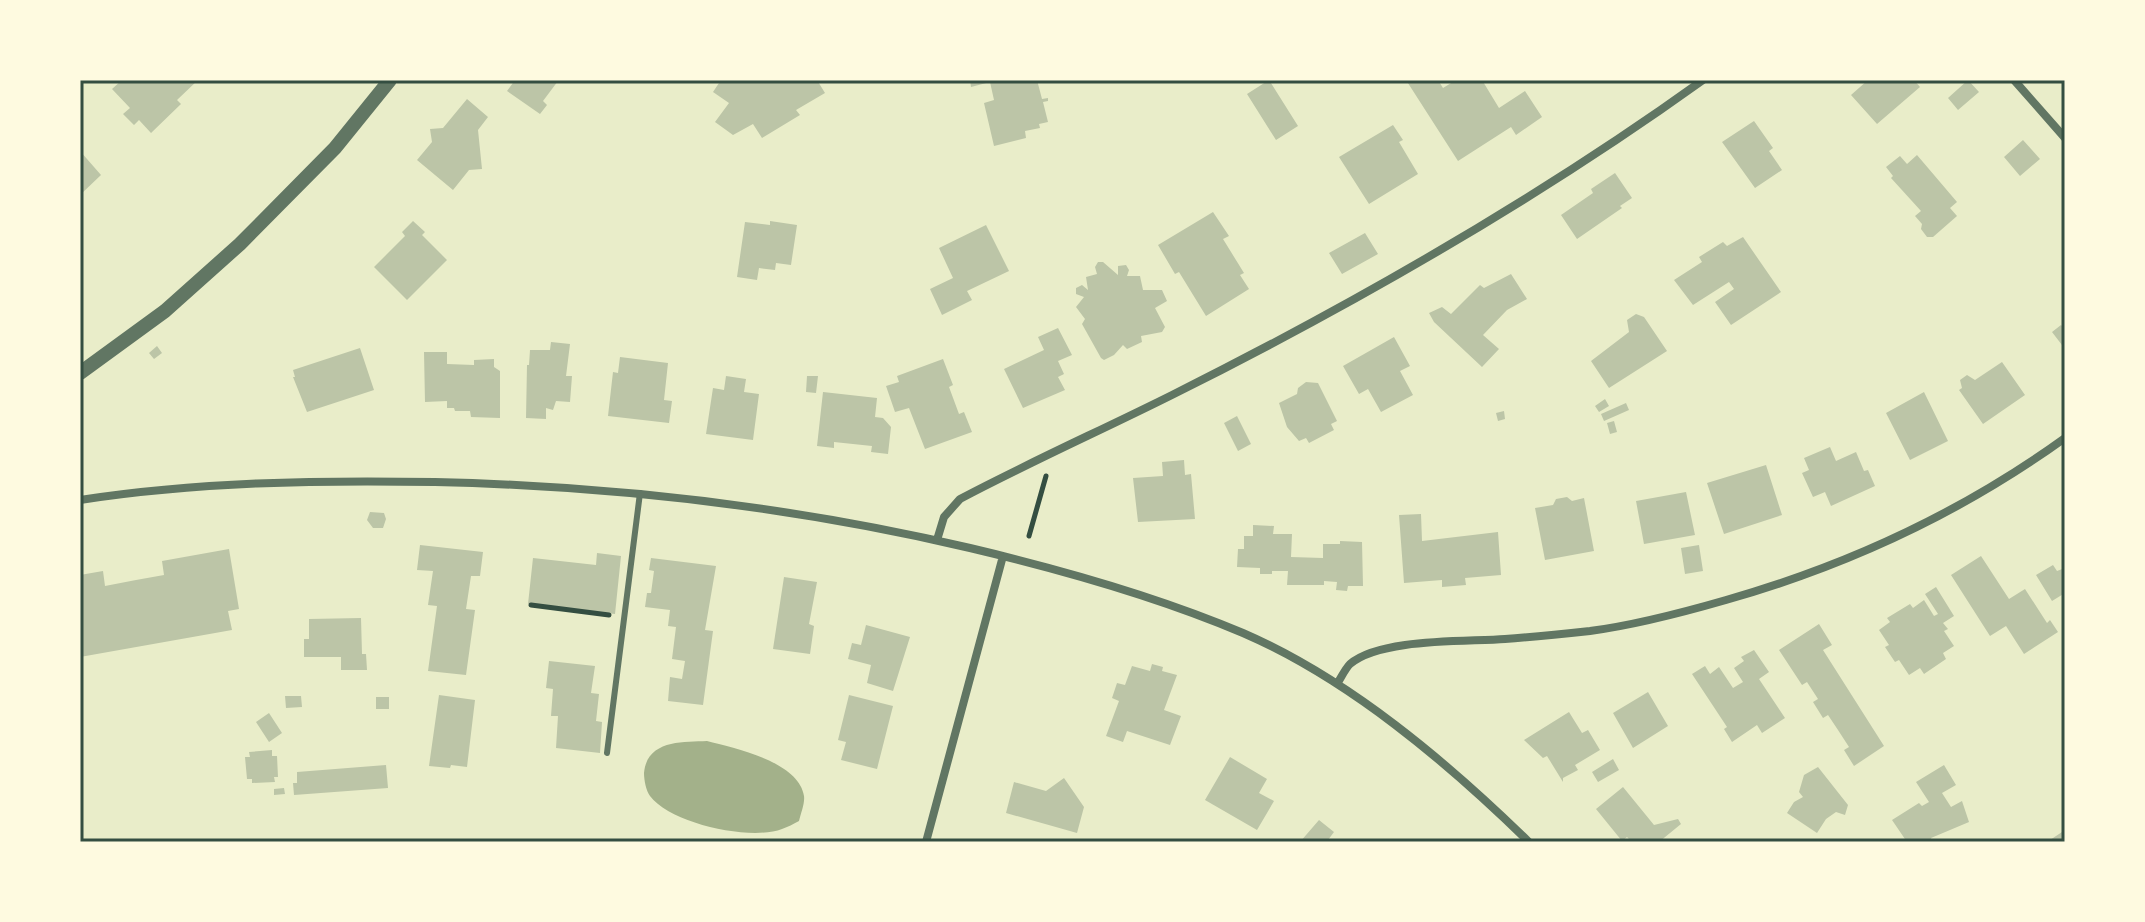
<svg xmlns="http://www.w3.org/2000/svg" width="2145" height="922" font-family="Overpass,sans-serif">
<style>
.water{fill:#a3b18a}
.building{fill:#bcc5a7}
.lines{fill:none;stroke-linecap:round;stroke-linejoin:round}
.path{stroke:#344e41;stroke-width:5}
.service{stroke:#617663;stroke-width:6}
.minor{stroke:#617663;stroke-width:8}
.tertiary{stroke:#617663;stroke-width:14}
.neatline{fill:none;stroke:#344e41;stroke-width:3}
</style>
<rect width="100%" height="100%" fill="#e9edc9"/>
<path class="water" d="M707 741C735 748 799 762 804 796 805 803 801 813 799 821 793 824 788 827 782 829 751 841 671 824 650 796 646 791 644 780 644 773 647 740 682 742 707 741Z"/>
<path class="building" d="M122 80H198L177 100 181 104 151 133 139 120 134 125 123 114 130 108 112 89Z
M515 80H557L558 81 543 101 547 105 540 114 507 91Z
M721 80H746L751 83 756 80H817L825 93 796 110 800 115 762 138 753 124 733 135 715 122 729 103 713 92Z
M970 80H1037L1042 99 1048 98V101L1043 102 1048 122 1039 124 1040 128 1025 131 1026 138 994 146 984 103 994 100 990 82 971 87Z
M1269 80 1298 126 1276 140 1247 94Z
M1406 80H1438L1443 88 1456 80H1482L1499 108 1525 91 1542 117 1516 135 1511 127 1458 161Z
M1868 80H1914L1920 87 1877 124 1851 95Z
M1968 80 1979 92 1958 110 1948 98Z
M467 99 488 117 478 130 482 169 469 170 453 190 417 160 432 142 430 129 443 128Z
M1754 121 1773 148 1769 151 1782 170 1755 188 1722 142Z
M1393 125 1403 140 1399 142 1418 174 1369 204 1339 157Z
M2023 140 2040 159 2020 176 2004 157Z
M80 151 101 175 80 195Z
M1917 155 1957 202 1950 208 1957 216 1933 237H1927L1921 229 1922 224 1915 216 1921 211 1891 178 1893 176 1886 167 1900 156 1907 164Z
M1615 173 1632 198 1620 206 1622 208 1577 239 1561 215 1593 193 1591 189Z
M1213 212 1229 236 1223 239 1244 273 1240 275 1249 289 1206 316 1179 272 1175 274 1158 245Z
M413 221 425 232 422 235 447 260 407 300 374 267 405 236 402 232Z
M770 221 797 225 791 265 776 263 775 270 759 268 757 280 737 277 745 222 770 225Z
M986 225 1009 271 967 291 972 300 942 315 930 289 953 278 939 248Z
M1365 233 1378 254 1342 274 1329 253Z
M1743 237 1781 292 1731 325 1715 302 1734 289 1729 282 1693 305 1674 280 1702 262 1699 257 1723 242 1727 246Z
M1098 262H1103L1118 275V266L1126 265 1129 270 1127 276H1140L1143 290H1162L1167 301 1155 308 1165 327 1162 332 1141 336 1142 342 1127 349 1123 345 1114 355 1104 360 1101 358 1082 324 1085 319 1076 307 1084 297 1076 294V288L1082 285 1088 290 1086 277 1097 274 1095 267Z
M1511 274 1527 299 1507 310 1483 335 1499 349 1482 367 1434 322 1429 313 1442 307 1451 314 1480 285 1484 288Z
M1636 314 1644 317 1667 351 1609 388 1591 361 1629 332 1627 320Z
M2061 325 2065 329V349L2052 332Z
M1058 328 1072 355 1058 361 1064 374 1058 377 1065 390 1023 408 1004 369 1044 350 1038 337Z
M1394 337 1410 366 1400 371 1413 395 1381 412 1368 389 1359 394 1343 366Z
M551 342 570 344 566 376H572L570 402 556 401 553 410 546 408V419L526 418 527 365H529L530 350H550Z
M157 346 162 353 154 359 149 353Z
M360 348 374 390 307 412 293 377H295L293 370Z
M424 352H447V364L474 365V360L494 359V367L500 371V418L471 417 470 411H455L454 408H447V401L425 402Z
M620 357 668 363 664 400 672 401 669 423 608 416 613 372 618 373Z
M943 359 953 385 949 387 959 414 964 412 972 432 925 449 909 408 895 412 886 386 899 382 897 376Z
M2002 362 2025 395 1983 424 1959 390 1962 388 1960 380 1967 375 1975 380Z
M726 376 746 379 744 392 759 394 753 440 706 434 713 388 724 390Z
M807 376H818L816 393 806 392Z
M1306 382 1318 383 1337 421 1331 424 1334 430 1309 443 1306 438 1299 441 1287 427 1279 403 1297 394 1298 388Z
M823 392 877 398 875 417 883 418 891 427 888 454 871 452 872 446 834 442V448L817 446Z
M1924 392 1948 441 1910 460 1886 413Z
M1605 399 1609 406 1599 412 1595 406Z
M1626 403 1629 410 1604 421 1601 414Z
M1504 411 1505 419 1498 421 1496 413Z
M1237 416 1251 444 1238 451 1224 423Z
M1614 421 1617 432 1610 434 1607 423Z
M1830 447 1836 461 1856 452 1864 471 1868 470 1875 486 1831 506 1825 492 1813 497 1802 473 1809 470 1804 458Z
M1184 460 1185 475 1191 474 1195 519 1138 522 1133 478 1163 476 1162 462Z
M1766 465 1782 515 1724 534 1707 483Z
M1686 492 1695 535 1644 544 1636 501Z
M1567 497 1572 501 1584 498 1594 551 1545 560 1535 508 1553 505 1556 499Z
M370 512 384 513 386 519 383 528H373L367 520Z
M1421 514 1422 541 1498 532 1501 575 1465 578 1466 585 1442 587V580L1404 583 1399 515Z
M1253 525 1274 526 1273 534H1292L1291 557 1323 558V544H1340V541L1362 542 1363 586H1348L1347 591 1336 590 1337 582 1324 581V585H1287L1288 571H1272V574H1260V568L1237 567 1238 549H1244V536H1253Z
M420 545 483 552 480 576H471L466 609 475 610 466 675 428 671 437 606 428 605 433 571 417 570Z
M1699 545 1703 571 1685 574 1681 548Z
M229 549 239 609 228 611 232 630 80 657V575L103 571 105 586 136 580 164 575 162 561Z
M597 553 621 556 615 614 528 604 533 558 596 565Z
M1981 556 2009 599 2025 589 2047 623 2050 620 2058 632 2024 654 2006 626 1990 636 1951 575Z
M651 558 716 566 705 630 713 631 703 705 668 701 670 677 682 679 685 661 672 659 676 627 668 626 670 610 645 607 647 593H651L654 571 649 570Z
M2053 565 2057 571 2065 568V593L2052 601 2036 575Z
M784 577 817 582 809 624 814 626 810 654 773 649Z
M1936 587 1954 616 1943 623 1948 629 1944 631 1954 646 1943 653 1946 659 1924 674 1920 668 1909 675 1899 660 1895 662 1885 647 1889 645 1879 630 1890 622 1887 618 1910 604 1913 608 1924 600 1934 616 1938 614 1925 594Z
M361 618 362 654H366L367 670H341V657H304V639H309V619Z
M1819 624 1832 645 1823 650 1884 746 1854 766 1844 750 1849 747 1838 730 1828 715 1823 718 1813 702 1818 699 1807 682 1802 685 1779 650Z
M866 625 910 637 893 691 867 683 871 665 848 659 852 643 861 645Z
M1754 650 1769 672 1759 679 1785 718 1762 733 1757 725 1732 742 1724 729 1727 727 1692 674 1705 666 1710 674 1719 667 1733 688 1743 682 1734 668 1744 661 1741 657Z
M549 661 595 666 591 693 599 694 596 721 602 722 600 753 556 748 558 716H551L553 689 546 688Z
M1152 664 1163 667 1162 671 1177 675 1164 710 1181 716 1170 745 1127 731 1123 742 1106 736 1119 701 1112 698 1117 683 1125 685 1132 666 1150 671Z
M1648 692 1668 726 1633 748 1613 713Z
M439 695 475 700 467 767 451 765 450 768 429 766Z
M849 695 893 706 877 769 841 760 846 742 838 740Z
M285 696H301L302 707 286 708Z
M376 697H389V709H376Z
M1569 712 1582 733 1588 730 1600 750 1575 765 1578 770 1563 778V782L1547 756 1543 758 1524 740Z
M269 713 282 733 269 742 256 722Z
M272 750V756H277L278 777H274L275 782 252 783V779H247L245 757H250L249 752Z
M1230 757 1267 779 1259 793 1274 801 1257 830 1205 800Z
M1613 759 1619 770 1598 782 1592 772Z
M386 765 388 788 294 795 293 783H297V772Z
M1944 765 1956 785 1942 793 1951 807 1962 801 1969 822 1931 838 1932 842H1907L1892 820 1919 803 1922 806 1929 802 1916 782Z
M1818 767 1848 805 1845 815 1836 812 1826 819 1817 833 1787 813 1794 802 1803 797 1799 792 1804 775Z
M1064 778 1084 807 1077 833 1006 813 1014 782 1046 791Z
M1623 787 1654 825 1678 819 1681 824 1659 842H1632L1627 837 1622 841 1596 809Z
M284 788 285 794 274 795V789Z
M1319 820 1334 832 1328 840 1330 842H1300Z
M2065 830V842H2051L2050 840Z"/>
<g class="lines">
<path class="path" d="M1029 536 1046 476
M531 605 609 615"/>
<path class="service" d="M607 753 640 493"/>
<path class="minor" d="M2014 80 2065 138
M80 500C197 482 316 480 435 482 615 486 795 507 970 548 1063 570 1156 596 1243 633 1349 679 1447 762 1529 842
M937 540 944 517 960 499C1030 462 1102 430 1172 395 1356 303 1536 200 1703 80
M1337 684C1341 678 1345 669 1350 664 1380 638 1465 642 1505 639 1533 637 1562 634 1590 631 1636 625 1681 613 1726 600 1849 565 1961 513 2065 438
M926 842 1003 556"/>
<path class="tertiary" d="M80 373 165 311 240 244 335 148 390 80"/>
</g>
<rect width="2145" height="922" fill="none" stroke="#fefae0" stroke-width="164"/>
<rect x="82" y="82" width="1981" height="758" class="neatline"/>
</svg>
